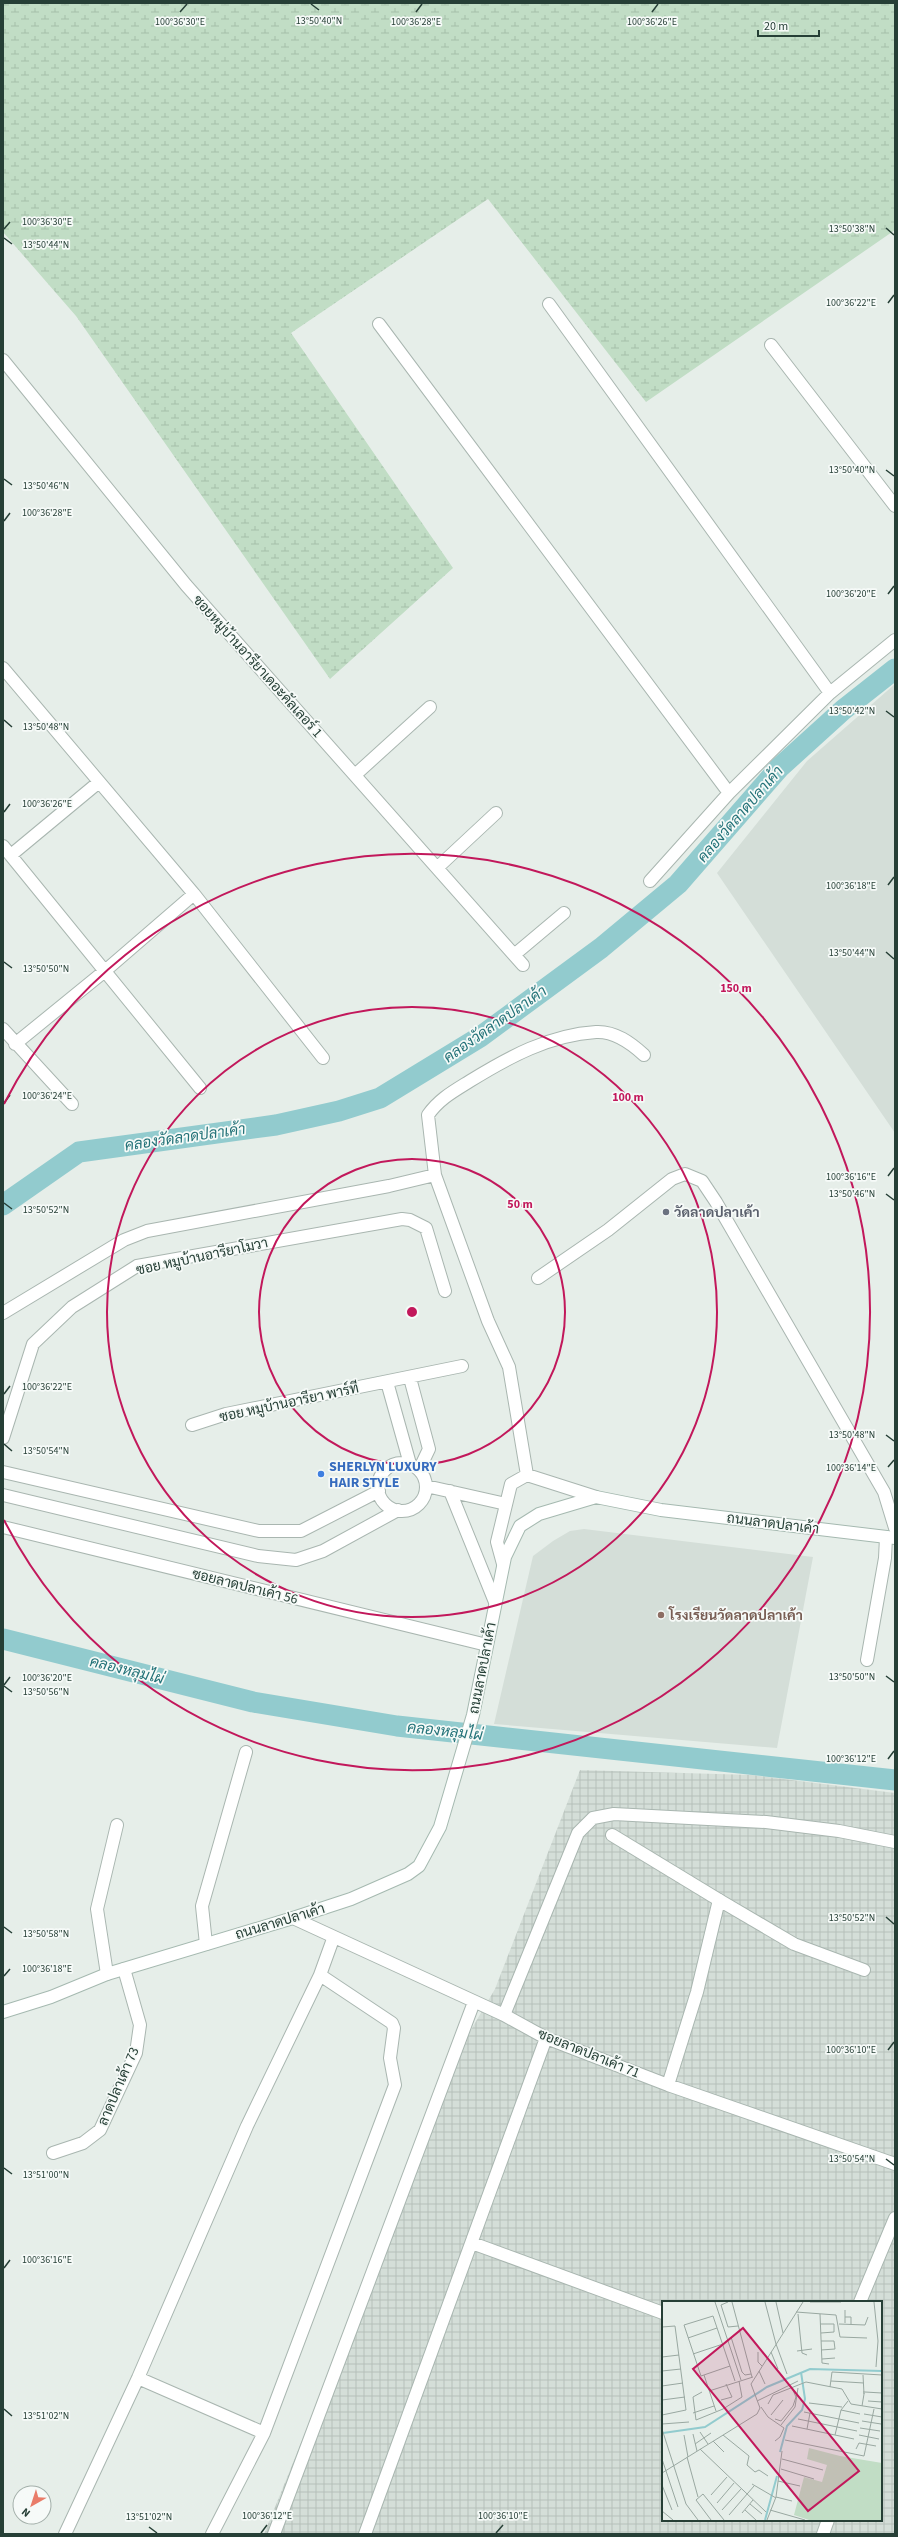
<svg xmlns="http://www.w3.org/2000/svg" width="898" height="2537" font-family="'Source Sans 3',Sarabun,sans-serif">
<style>
.built{fill:#d4ded8}
.industrial{fill:url(#industrial-grid);fill-rule:evenodd}
.wetland{fill:url(#wetland-marsh)}
.lines{fill:none;stroke-linecap:round;stroke-linejoin:round}
.canal{stroke:#92cbce;stroke-width:21}
.service-casing{stroke:#a9b6b0;stroke-width:14}
.minor-casing{stroke:#a9b6b0;stroke-width:14}
.secondary-casing{stroke:#a5b9b0;stroke-width:14}
.service{stroke:#fff;stroke-width:12}
.minor{stroke:#fff;stroke-width:12}
.secondary{stroke:#fff;stroke-width:12}
.ticks{fill:none;stroke:#263f36;stroke-width:1.5}
.ring{fill:none;stroke:#c2185b;stroke-width:2}
.worship-dot{fill:#6b7280;stroke:#f6faf8;stroke-width:1.5}
.shop-dot{fill:#3f7fe0;stroke:#f6faf8;stroke-width:1.5}
.education-dot{fill:#8d6e63;stroke:#f6faf8;stroke-width:1.5}
.labels{text-anchor:middle;stroke-width:3.5;stroke-linejoin:round;paint-order:stroke}
.street-label{font-size:14px;fill:#263f36;stroke:#f6faf8}
.worship-label{font-size:14px;font-weight:bold;fill:#5b616d;stroke:#f6faf8;text-anchor:start}
.shop-label{font-size:14px;font-weight:bold;fill:#366cbe;stroke:#f6faf8;text-anchor:start}
.education-label{font-size:14px;font-weight:bold;fill:#785e54;stroke:#f6faf8;text-anchor:start}
.water-label{font-size:15px;font-style:italic;fill:#237278;stroke:#f6faf8}
.inset-river{fill:none;stroke:#92cbce;stroke-width:2}
.inset-road{fill:none;stroke:#99a8a1;stroke-width:1}
.view{fill:#c2185b;fill-opacity:0.15;stroke:#c2185b;stroke-width:2}
.inset-edge{fill:none;stroke:#263f36;stroke-width:2}
.ticks-label{font-size:10px;text-anchor:middle;fill:#263f36;stroke:#f6faf8;stroke-width:3.5;stroke-linejoin:round;paint-order:stroke}
.centre{fill:#c2185b;stroke:#f6faf8;stroke-width:2}
.ring-label{font-size:12px;text-anchor:middle;font-weight:bold;fill:#c2185b;stroke:#f6faf8;stroke-width:3.5;stroke-linejoin:round;paint-order:stroke}
</style>
<defs>
<pattern id="industrial-grid" width="8" height="8" patternUnits="userSpaceOnUse"><rect width="8" height="8" fill="#d4ded8"/><path d="M0 4h8M4 0v8" fill="none" stroke="#b6c0ba"/></pattern>
<pattern id="wetland-marsh" width="20" height="14" patternUnits="userSpaceOnUse"><rect width="20" height="14" fill="#c1ddc5"/><path d="M1 5h8M5 5V1M11 12h8M15 12V8" fill="none" stroke="#a6bfaa"/></pattern>
</defs>
<rect width="100%" height="100%" fill="#e6eee9"/>
<path class="built" d="M895 684V1133L717 873 807 761Z
M584 1529 813 1557 777 1748 494 1724 533 1556 553 1541 570 1531Z"/>
<path class="industrial" d="M580 1770 752 1775 895 1793V2534H264L465 2040 495 1989ZM663 2302H881V2520H663Z"/>
<path class="wetland" d="M3 3H895V230L646 402 488 199 291 333 453 568 330 679 76 316 3 232Z"/>
<g class="lines">
<path class="canal" d="M3 1205 79 1152 276 1125 339 1111 380 1098 480 1037 601 948 678 884 779 768 843 710 895 669
M3 1639 253 1702 397 1726 895 1780"/>
<g class="service-casing">
<path id="service" d="M538 1278 608 1230 672 1179 685 1174 702 1181 716 1202 884 1492 895 1528
M867 1660 885 1558 886 1537
M612 1835 719 1900"/>
</g>
<g class="minor-casing">
<path id="minor" d="M549 304 830 693
M379 324 729 793
M771 345 895 506
M3 360 186 585 523 965
M3 668 194 894 323 1058
M355 775 430 707
M3 846 200 1088
M11 855 99 782
M437 868 496 813
M650 881 729 793 830 693 895 640
M514 955 564 913
M3 1029 72 1104
M15 1044 106 970 194 894
M3 1313 124 1240 147 1231 389 1186 435 1175
M410 1378 429 1449 419 1470
M387 1382 410 1464
M192 1425 226 1414 462 1366
M3 1438 33 1344 72 1307 137 1266 402 1219 410 1220 426 1228 445 1291
M378 1487a24 24 0 1 1 48 0a24 24 0 1 1-48 0Z
M3 1472 259 1531H301L379 1491
M527 1475 509 1367 488 1321 435 1175 428 1115C439 1099 454 1091 470 1081 509 1057 549 1035 596 1032 615 1031 631 1043 644 1055
M426 1486 506 1504
M450 1491 495 1602
M3 1495 258 1556 296 1560 323 1551 398 1510
M3 1527 487 1645
M503 1564 497 1542 511 1484 527 1475 596 1497
M293 1918 504 2015 546 2038 668 2085 895 2164
M206 1944 202 1906 246 1752
M107 1974 97 1909 117 1825
M504 2015 578 1833 593 1818 614 1814 766 1822 839 1831 895 1842
M668 2085 697 1992 719 1900 794 1944 864 1970
M53 2153 83 2143 100 2130 136 2053 140 2025 124 1969
M472 2243 663 2313
M860 2302 895 2218
M138 2378 264 2433
M65 2534 138 2378 247 2126 320 1975 333 1939
M212 2534 264 2433 395 2085 390 2058 394 2028 392 2023 320 1975
M274 2534 474 2002
M365 2534 546 2038
M823 2534 828 2520"/>
</g>
<g class="secondary-casing">
<path id="secondary" d="M3 2012 51 1997 107 1974 293 1918 351 1899 408 1874 419 1866 440 1827 473 1715 505 1557 520 1526 539 1514 596 1497 661 1510 895 1538"/>
</g>
<use href="#service" class="service"/>
<use href="#minor" class="minor"/>
<use href="#secondary" class="secondary"/>
</g>
<path class="ticks" d="M311 4 319 10M180 12 187 4M416 12 422 4M652 12 658 4M886 228 894 235M4 229 10 222M4 238 12 244M888 303 894 295M886 470 894 476M4 479 12 485M4 521 10 513M888 594 894 586M886 711 894 717M4 720 12 727M4 812 10 804M888 885 894 877M886 952 894 959M4 962 12 968M4 1103 10 1095M888 1176 894 1168M886 1194 894 1200M4 1203 12 1209M4 1394 10 1386M886 1435 894 1441M4 1444 12 1451M888 1467 894 1460M886 1676 894 1682M4 1685 10 1677M4 1686 12 1692M888 1759 894 1751M886 1917 894 1924M4 1927 12 1933M4 1976 10 1969M888 2050 894 2042M886 2159 894 2165M4 2168 12 2174M4 2268 10 2260M4 2409 12 2416M149 2527 157 2533M261 2533 267 2525M496 2533 503 2525"/>
<g class="ring">
<circle cx="412" cy="1312" r="153"/>
<circle cx="412" cy="1312" r="305"/>
<path d="M4 1104A458 458 0 1 1 4 1520"/>
</g>
<circle class="worship-dot" cx="666" cy="1212" r="4"/>
<circle class="shop-dot" cx="321" cy="1474" r="4"/>
<circle class="education-dot" cx="661" cy="1615" r="4"/>
<g class="labels">
<g class="street-label">
<text transform="translate(258 666) rotate(48)" y="5">ซอยหมู่บ้านอารียาเดอะคัลเลอร์ 1</text>
<text transform="translate(202 1256) rotate(-12)" y="5">ซอย หมูบ้านอารียาโมวา</text>
<text transform="translate(289 1402) rotate(-12)" y="5">ซอย หมูบ้านอารียา พาร์ที</text>
<text transform="translate(773 1523) rotate(7)" y="5">ถนนลาดปลาเค้า</text>
<text transform="translate(245 1586) rotate(14)" y="5">ซอยลาดปลาเค้า 56</text>
<text transform="translate(482 1668) rotate(-79)" y="5">ถนนลาดปลาเค้า</text>
<text transform="translate(280 1921) rotate(-17)" y="5">ถนนลาดปลาเค้า</text>
<text transform="translate(589 2053) rotate(22)" y="5">ซอยลาดปลาเค้า 71</text>
<text transform="translate(118 2086) rotate(-67)" y="5">ลาดปลาเค้า 73</text>
</g>
<g class="worship-label">
<text x="674" y="1217">วัดลาดปลาเค้า</text>
</g>
<g class="shop-label">
<text x="329" y="1471">SHERLYN LUXURY<tspan x="329" dy="16">HAIR STYLE</tspan></text>
</g>
<g class="education-label">
<text x="669" y="1620">โรงเรียนวัดลาดปลาเค้า</text>
</g>
<g class="water-label">
<text transform="translate(740 814) rotate(-49)" y="5">คลองวัดลาดปลาเค้า</text>
<text transform="translate(495 1024) rotate(-35)" y="5">คลองวัดลาดปลาเค้า</text>
<text transform="translate(185 1137) rotate(-8)" y="5">คลองวัดลาดปลาเค้า</text>
<text transform="translate(127 1670) rotate(14)" y="5">คลองหลุมไผ่</text>
<text transform="translate(445 1731) rotate(6)" y="5">คลองหลุมไผ่</text>
</g>
</g>
<g transform="translate(662 2301)">
<rect width="220" height="220" fill="#e6eee9"/>
<path d="M147 147 178 155 220 162V219H147L132 214 142 176 160 181 165 164 145 158Z" fill="#c1ddc5"/>
<path class="inset-river" d="M1 132 43 126 105 86 148 68 220 70M118 151 125 125 140 109 143 98 139 71M103 219 115 175"/>
<path class="inset-road" d="M53 1 79 79M66 1 59 4 66 26 76 25M70 1 90 76M103 1 114 43 125 73M114 1 121 32M148 1H179M212 1 216 40 214 66M183 9V22M134 11 174 14 178 36 205 37M136 13 140 52 145 54M158 13 160 62 167 63M183 16H189V23M158 23H172V31L159 32M177 23 203 24 206 16M0 26 13 25 24 109 0 114M69 36 80 71 83 74 89 73M26 37 55 27M159 40H172L173 48 159 49M135 50 150 48M96 51V61L100 65M109 51 116 68M31 53 61 43M0 56 17 54M160 58 173 57M68 65 39 75 22 24 51 15 73 80M0 70 19 68M97 70 103 83M42 74 54 110M201 74 202 93V90M169 80 202 82M0 85 21 82M168 86 170 71 220 74M47 90 91 76M40 91 31 96 34 119 61 108 80 96 77 80M203 91 220 92M0 99 23 96M59 99 70 96 64 83M95 100 136 80M206 100 220 101M147 102 180 106M106 103 111 94 144 81 180 88 189 103 220 108M200 105 202 93M99 106 106 116 122 127 118 136 113 140M179 109 198 113M142 111 197 122M31 112 52 105M202 113 220 116M109 114 121 99M113 118 119 120 131 105 134 96 130 87M136 118 195 130M200 120 219 123M0 123 27 121M119 124 133 106 136 87M130 125 192 138M198 127 218 130M0 128 24 203 36 219M145 128 148 112M38 131 46 143M31 133 35 150M22 134 26 156M61 134 87 155 85 164 93 171 97 169 106 175M173 134 179 109 186 100M197 134 217 138M123 139 202 155 212 108M51 140 62 151M33 143 49 132M38 148 104 211M194 148 197 142 214 145M25 156 36 196M0 158 16 206M120 158 161 169M119 168 152 178M0 172 95 113 98 107 89 83 141 1M116 180 138 185M90 183 114 197M0 184 10 209M49 194 65 176M114 196 130 200M55 202 72 182M88 203 100 213M60 209 79 188M83 209 94 219M108 209 143 219M0 210 11 219M80 212 91 199M67 214 92 185M49 219 34 199 41 193 62 219M105 219 114 196 120 150"/>
<path class="view" d="M81 27 197 170 146 210 31 68Z"/>
<rect width="220" height="220" class="inset-edge"/>
</g>
<g class="ticks-label">
<text x="319" y="24">13°50'40"N</text>
<text x="180" y="25">100°36'30"E</text>
<text x="416" y="25">100°36'28"E</text>
<text x="652" y="25">100°36'26"E</text>
<text x="47" y="225">100°36'30"E</text>
<text x="852" y="232">13°50'38"N</text>
<text x="46" y="248">13°50'44"N</text>
<text x="851" y="306">100°36'22"E</text>
<text x="852" y="473">13°50'40"N</text>
<text x="46" y="489">13°50'46"N</text>
<text x="47" y="516">100°36'28"E</text>
<text x="851" y="597">100°36'20"E</text>
<text x="852" y="714">13°50'42"N</text>
<text x="46" y="730">13°50'48"N</text>
<text x="47" y="807">100°36'26"E</text>
<text x="851" y="889">100°36'18"E</text>
<text x="852" y="956">13°50'44"N</text>
<text x="46" y="972">13°50'50"N</text>
<text x="47" y="1099">100°36'24"E</text>
<text x="851" y="1180">100°36'16"E</text>
<text x="852" y="1197">13°50'46"N</text>
<text x="46" y="1213">13°50'52"N</text>
<text x="47" y="1390">100°36'22"E</text>
<text x="852" y="1438">13°50'48"N</text>
<text x="46" y="1454">13°50'54"N</text>
<text x="851" y="1471">100°36'14"E</text>
<text x="852" y="1680">13°50'50"N</text>
<text x="47" y="1681">100°36'20"E</text>
<text x="46" y="1695">13°50'56"N</text>
<text x="851" y="1762">100°36'12"E</text>
<text x="852" y="1921">13°50'52"N</text>
<text x="46" y="1937">13°50'58"N</text>
<text x="47" y="1972">100°36'18"E</text>
<text x="851" y="2053">100°36'10"E</text>
<text x="852" y="2162">13°50'54"N</text>
<text x="46" y="2178">13°51'00"N</text>
<text x="47" y="2263">100°36'16"E</text>
<text x="46" y="2419">13°51'02"N</text>
<text x="267" y="2519">100°36'12"E</text>
<text x="503" y="2519">100°36'10"E</text>
<text x="149" y="2520">13°51'02"N</text>
</g>
<circle cx="412" cy="1312" r="6" class="centre"/>
<g class="ring-label">
<text x="736" y="992">150 m</text>
<text x="628" y="1101">100 m</text>
<text x="520" y="1208">50 m</text>
</g>
<rect width="898" height="2537" fill="none" stroke="#263f36" stroke-width="8"/>
<g transform="translate(32 2505) rotate(219)"><circle r="19" fill="#f6faf8" stroke="#a3afaa"/>
<path d="M0-3L7 15L0 10L-7 15Z" fill="#e97c69"/>
<text y="-6" font-size="11" font-weight="bold" text-anchor="middle" fill="#263f36">N</text>
</g>
<path d="M758 30v6h61v-6" fill="none" stroke="#263f36" stroke-width="2"/>
<text x="764" y="30" font-size="12" fill="#263f36" stroke="#f6faf8" stroke-width="3" paint-order="stroke">20 m</text>
</svg>
